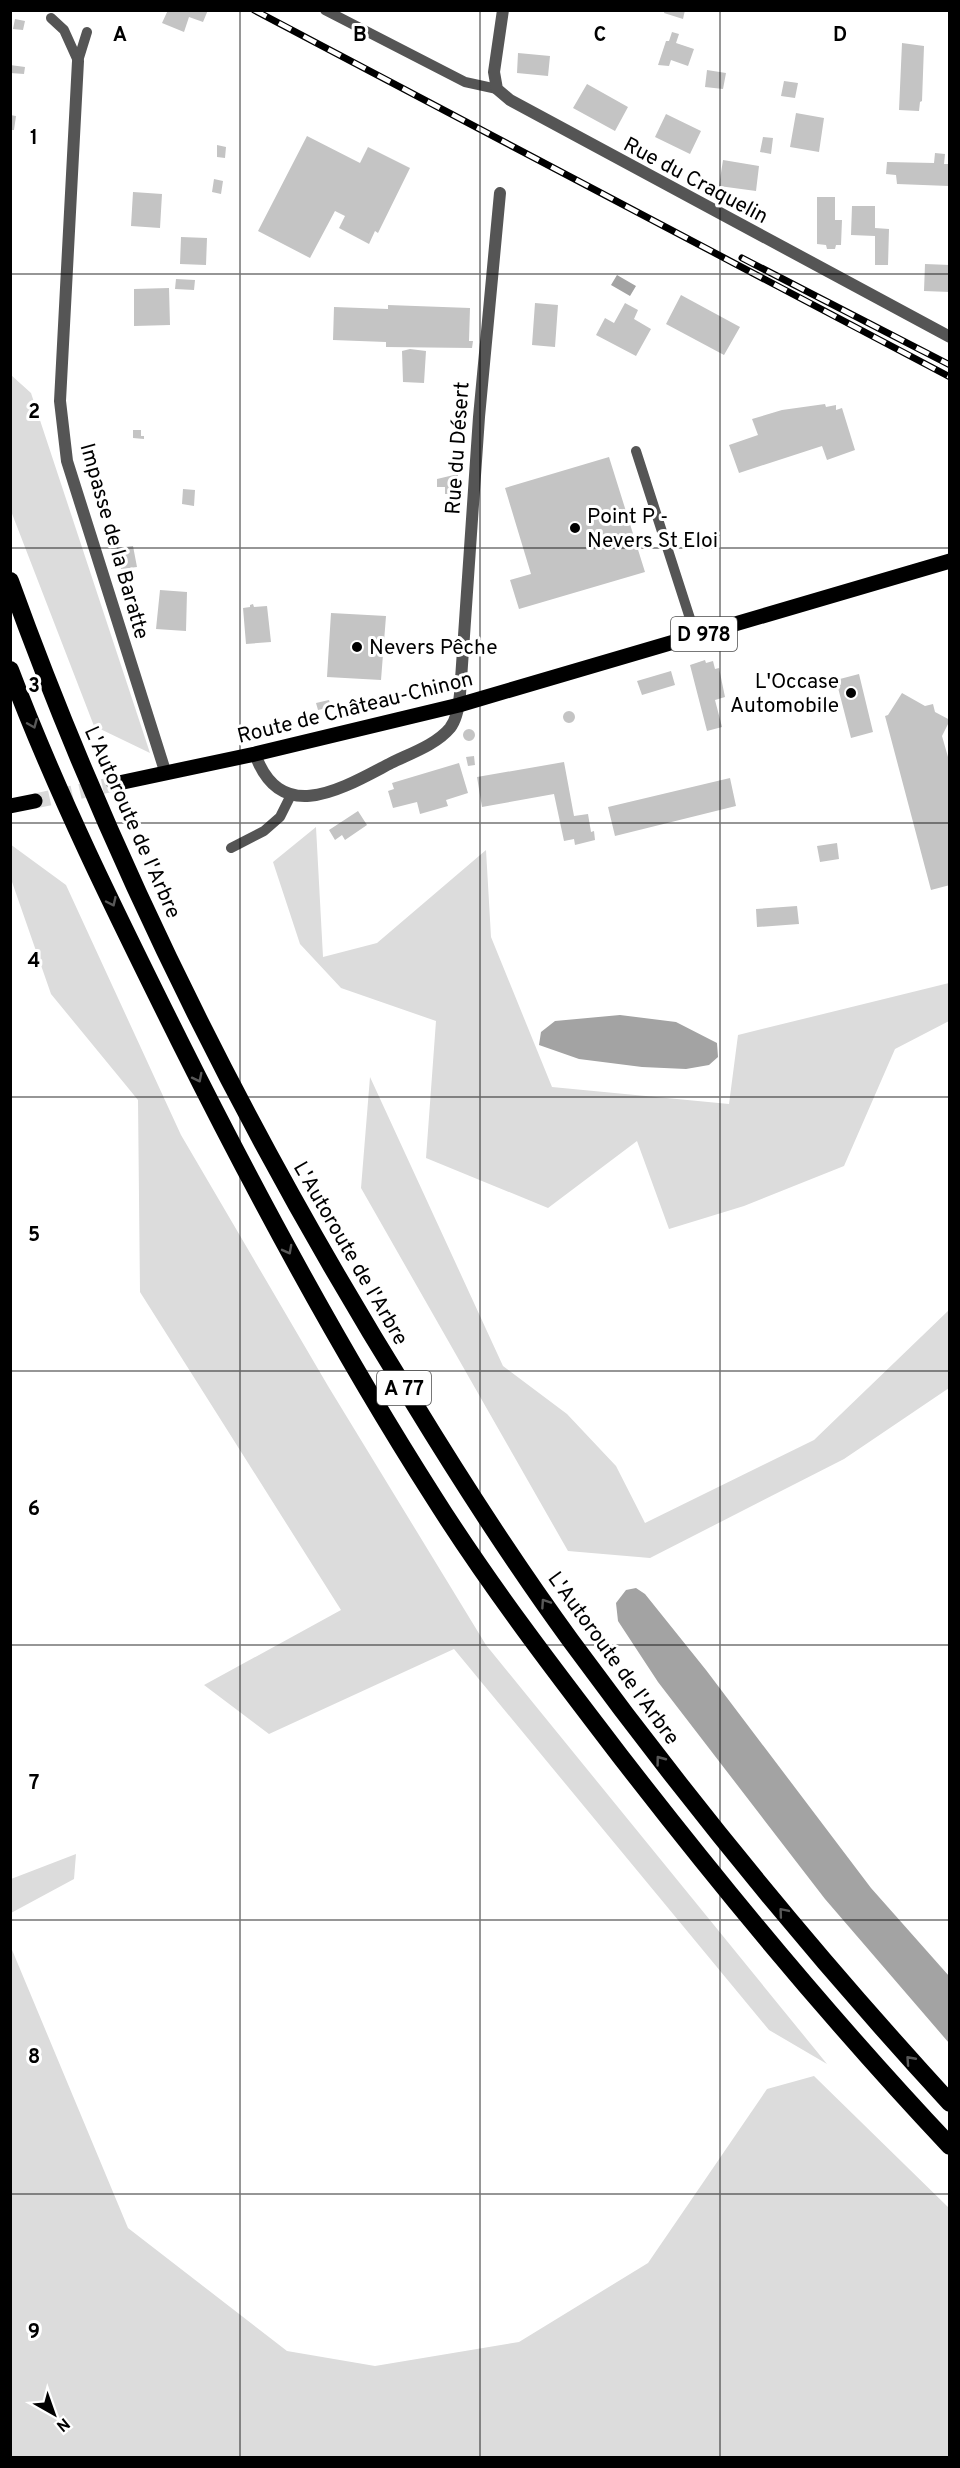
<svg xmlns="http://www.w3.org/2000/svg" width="960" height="2468" font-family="Overpass,sans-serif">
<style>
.green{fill:#dcdcdc}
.water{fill:#a3a3a3}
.building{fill:#c4c4c4}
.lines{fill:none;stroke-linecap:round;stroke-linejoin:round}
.primary-tunnel{stroke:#d9d9d9;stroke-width:15;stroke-dasharray:15 8;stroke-linecap:butt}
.lane{stroke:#555;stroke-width:10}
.street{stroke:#555;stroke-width:12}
.primary{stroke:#000;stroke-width:15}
.highway{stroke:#000;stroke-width:18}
.rail-casing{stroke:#000;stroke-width:7}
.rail{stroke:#fff;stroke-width:4.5;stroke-dasharray:14;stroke-linecap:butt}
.oneway{stroke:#595959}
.grid{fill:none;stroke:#000;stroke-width:1.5;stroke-opacity:0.55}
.poi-dot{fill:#000;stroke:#fff;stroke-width:2}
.labels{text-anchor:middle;stroke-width:6;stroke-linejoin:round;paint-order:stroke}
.shield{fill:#fff;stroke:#4c4c4c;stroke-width:1.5}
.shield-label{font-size:20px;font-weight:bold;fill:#000}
.street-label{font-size:21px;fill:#000;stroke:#fff}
.poi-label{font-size:21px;fill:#000;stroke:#fff;text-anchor:start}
.grid-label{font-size:20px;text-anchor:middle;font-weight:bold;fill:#000;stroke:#fff;stroke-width:6;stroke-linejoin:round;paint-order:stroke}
</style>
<rect width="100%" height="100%" fill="#fff"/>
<path class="green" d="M11 375 31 393 150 753 94 726 11 511Z
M316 827 323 957 377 943 486 850 491 937 552 1087 729 1104 738 1035 949 983V1021L895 1049 844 1166 744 1206 669 1229 637 1141 548 1208 426 1158 436 1021 341 988 300 944 273 862Z
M10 844 66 885 181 1135 328 1386 486 1645 827 2064 769 2030 454 1649 269 1734 204 1685 341 1610 140 1292 138 1100 51 994 11 879Z
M370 1077 503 1366 567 1414 616 1466 645 1523 814 1440 949 1310V1388L844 1459 650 1558 568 1551 361 1188Z
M76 1854 74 1879 11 1913V1879Z
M10 1945 128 2228 287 2351 375 2366 519 2342 648 2263 767 2089 814 2076 949 2208V2457H11Z"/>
<path class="water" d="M617 275 636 286 630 296 611 285Z
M620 1015 676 1022 717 1043 718 1057 709 1065 686 1069 642 1067 579 1059 539 1045 541 1032 555 1021Z
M636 1588 645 1594 706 1670 871 1888 949 1976V2043L825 1899 658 1682 618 1621 616 1603 626 1590Z"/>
<path class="building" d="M168 10 178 11 208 10 203 22 189 17 184 32 162 23Z
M665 10H685L683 19 664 13Z
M15 19 25 21 23 30 13 29Z
M672 32 679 34 676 43 694 49 688 66 671 60 669 66 658 65 666 41H669Z
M902 43 924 46 922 101 920 102 919 111 899 110Z
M518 53 550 56 548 76 517 73Z
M10 65 25 67 24 74 10 73Z
M707 70 726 73 723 89 705 87Z
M784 81 798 83 795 98 781 96Z
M587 84 628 107 615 131 573 108Z
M796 113 824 118 819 152 790 147Z
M666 114 701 131 690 154 655 137Z
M10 115 16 116 14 130H10Z
M307 136 360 163 368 147 410 168 378 233 375 231 369 244 339 228 345 216 335 211 310 258 258 231Z
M763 137 773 138 771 154 760 152Z
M217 145 226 147 225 158 217 157Z
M935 153 945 154 944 164H949V186L897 184 896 175 886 174 887 162 934 163Z
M723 160 759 166 756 191 719 186Z
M214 179 223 181 221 194 212 192Z
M133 192 162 194 160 228 131 226Z
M817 197H835V220H842L841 245H836L835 249H827L826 245 817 244Z
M852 206H875V228L889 229 888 265H875V236L851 235Z
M181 237 207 238 206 265 180 264Z
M925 264 950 265V292L924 291Z
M176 279 195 280 194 290 175 289Z
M169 288 170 325 134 326V289Z
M681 295 740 327 724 355 666 324Z
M535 303 558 305 555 347 532 345Z
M625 303 638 310 634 319 651 329 636 356 596 335 605 318 614 323Z
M388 305 470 308 469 341H473L472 348 386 347V342L333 340 334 307 388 309Z
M410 349 426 351 424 383 403 382 402 351Z
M457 393H467L466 405 456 404Z
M825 404 826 407 836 405V410L842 408 855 450 827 460 822 446 739 473 729 445 758 435 752 419 782 410Z
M133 430H141V436H144V439L133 438Z
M609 457 645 572 519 609 510 580 531 574 505 488Z
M458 474 456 515H446L447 502 450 503V494H445V487H437V479Z
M183 489 195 490 194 506 182 504Z
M133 546 137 567 121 569 117 548Z
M160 590 187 592 186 631 156 629Z
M253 604 254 607 267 606 271 642 246 644 243 608 250 607V605Z
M331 613 386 616 381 680 327 677Z
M705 660 706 663 713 661 715 669 719 668 725 697 715 700 722 727 707 731 690 665Z
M671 671 675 685 642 695 637 681Z
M859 674 873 732 851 738 836 680Z
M902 693 925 706 933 704 935 712 950 720 942 736 950 764V885L931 890 885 716 888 715Z
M329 700 331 707 318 710 316 703Z
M563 717a6 6 0 1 1 12 0a6 6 0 1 1-12 0Z
M463 735a6 6 0 1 1 12 0a6 6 0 1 1-12 0Z
M474 756 475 765 468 766 466 757Z
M564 762 574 816 588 814 591 832 594 831 595 840 575 845 574 839 564 841 554 794 482 807 477 777Z
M459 763 468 793 446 800 448 806 420 814 417 802 393 808 388 791 394 789 392 783Z
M730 778 736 806 615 836 608 807Z
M358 811 367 825 345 840 342 835 335 840 329 830Z
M837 843 839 859 820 862 817 846Z
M797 906 799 924 757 927 756 909Z"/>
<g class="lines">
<path class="primary-tunnel" d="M35 801 114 784"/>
<path class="lane" d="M325 10 465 82 497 89
M51 18 64 30 78 61
M78 61 87 32
M636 451 696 637
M231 848 264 831 280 817 291 795"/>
<path class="street" d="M503 10 494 72 497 89 510 100 950 337
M78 61 60 401 67 461 166 774
M255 754C281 827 343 788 391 763 409 754 436 745 450 728 457 719 459 706 460 694L479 417 500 193"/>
<path class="primary" d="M114 784 255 754 459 705 950 561
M10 806 35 801"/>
<path class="highway" d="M10 581C113 866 252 1143 412 1400 462 1482 514 1563 571 1641 689 1802 815 1956 950 2103
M10 670C58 797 119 919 179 1040 257 1196 339 1349 433 1496 491 1588 558 1675 624 1761 727 1894 834 2023 950 2146"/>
<g class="rail-casing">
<path id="rail" d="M254 10 950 377
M742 258 950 365"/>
</g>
<use href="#rail" class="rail"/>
</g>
<defs><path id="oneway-chevron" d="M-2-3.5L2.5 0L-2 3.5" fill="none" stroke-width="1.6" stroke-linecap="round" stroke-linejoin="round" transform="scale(1.5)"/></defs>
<g class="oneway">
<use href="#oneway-chevron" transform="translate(33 724) rotate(67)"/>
<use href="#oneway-chevron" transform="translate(112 902) rotate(65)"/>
<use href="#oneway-chevron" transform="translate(198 1078) rotate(63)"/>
<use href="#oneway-chevron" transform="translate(288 1250) rotate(62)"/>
<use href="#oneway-chevron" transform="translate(545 1603) rotate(-124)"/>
<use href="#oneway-chevron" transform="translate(660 1760) rotate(-127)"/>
<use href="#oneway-chevron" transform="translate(783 1912) rotate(-130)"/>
<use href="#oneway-chevron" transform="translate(910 2060) rotate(-132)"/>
</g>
<path class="grid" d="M240 10V2458M480 10V2458M720 10V2458M10 274H950M10 548H950M10 823H950M10 1097H950M10 1371H950M10 1645H950M10 1920H950M10 2194H950"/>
<g class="poi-dot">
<circle cx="575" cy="528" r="6"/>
<circle cx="357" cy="647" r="6"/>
<circle cx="851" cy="693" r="6"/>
</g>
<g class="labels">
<g class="shield">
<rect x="671" y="617" width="66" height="34" rx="4.5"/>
<rect x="377" y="1371" width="54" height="34" rx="4.5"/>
</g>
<g class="shield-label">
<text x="704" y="641">D 978</text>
<text x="404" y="1395">A 77</text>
</g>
<g class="street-label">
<text transform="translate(696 180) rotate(28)" y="7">Rue du Craquelin</text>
<text transform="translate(457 448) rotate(-86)" y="7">Rue du Désert</text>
<text transform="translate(115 541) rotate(74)" y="7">Impasse de la Baratte</text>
<text transform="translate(355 707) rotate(-14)" y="7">Route de Château-Chinon</text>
<text transform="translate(133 822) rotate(66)" y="7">L'Autoroute de l'Arbre</text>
<text transform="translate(351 1253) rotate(60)" y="7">L'Autoroute de l'Arbre</text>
<text transform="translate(614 1658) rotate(54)" y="7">L'Autoroute de l'Arbre</text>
</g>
<g class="poi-label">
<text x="587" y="523">Point P -<tspan x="587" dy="24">Nevers St Eloi</tspan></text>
<text x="369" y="654">Nevers Pêche</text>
<text x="839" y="688" text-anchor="end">L'Occase<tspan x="839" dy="24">Automobile</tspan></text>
</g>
</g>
<g class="grid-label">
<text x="120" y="41">A</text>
<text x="360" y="41">B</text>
<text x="600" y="41">C</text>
<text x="840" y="41">D</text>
<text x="34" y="144">1</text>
<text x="34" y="418">2</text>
<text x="34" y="692">3</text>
<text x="34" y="967">4</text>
<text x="34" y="1241">5</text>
<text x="34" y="1515">6</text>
<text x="34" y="1789">7</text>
<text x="34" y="2063">8</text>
<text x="34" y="2338">9</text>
</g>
<rect width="960" height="2468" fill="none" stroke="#000000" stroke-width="24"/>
<g transform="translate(54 2414) rotate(140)" stroke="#ffffff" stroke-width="4.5" paint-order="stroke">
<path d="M0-4.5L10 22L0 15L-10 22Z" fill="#000000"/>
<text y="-9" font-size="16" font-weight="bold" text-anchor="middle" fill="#000000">N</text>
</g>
</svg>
